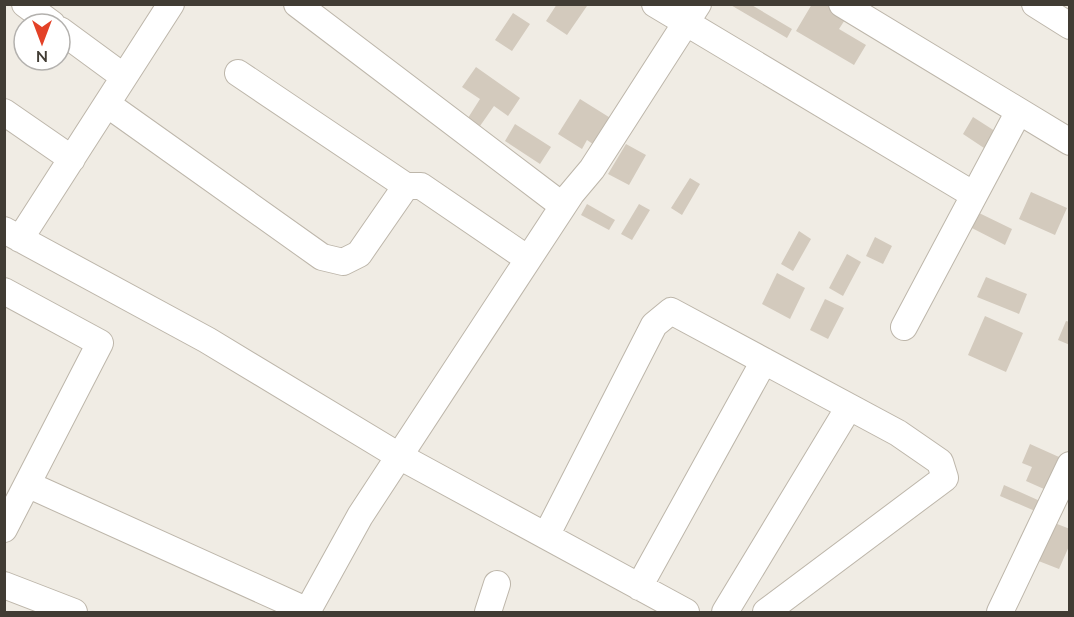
<svg xmlns="http://www.w3.org/2000/svg" width="1074" height="617" font-family="Mulish,sans-serif">
<style>
.building{fill:#d3cabd}
.lines{fill:none;stroke-linecap:round;stroke-linejoin:round}
.minor-casing{stroke:#bdb6aa;stroke-width:28}
.minor{stroke:#fff;stroke-width:26}
</style>
<rect width="100%" height="100%" fill="#f0ece4"/>
<path class="building" d="M 557,4 L 587,6 L 567,35 L 546,21 Z
M 729,4 L 750,4 L 792,29 L 787,38 Z
M 812,4 L 837,4 L 850,12 L 839,29 L 866,45 L 854,65 L 796,31 Z
M 513,13 L 530,24 L 512,51 L 495,40 Z
M 476,67 L 520,98 L 508,116 L 494,106 L 480,126 L 468,118 L 480,99 L 462,87 Z
M 580,99 L 620,124 L 603,151 L 587,140 L 582,149 L 558,134 Z
M 973,117 L 998,133 L 990,152 L 963,134 Z
M 515,124 L 551,147 L 540,164 L 505,141 Z
M 626,144 L 646,155 L 629,185 L 608,174 Z
M 690,178 L 700,184 L 682,215 L 671,208 Z
M 1031,192 L 1067,208 L 1055,235 L 1019,219 Z
M 587,204 L 615,220 L 609,230 L 581,215 Z
M 639,204 L 650,210 L 632,240 L 621,234 Z
M 975,211 L 1012,229 L 1005,245 L 968,226 Z
M 799,231 L 811,239 L 793,271 L 781,264 Z
M 875,237 L 892,246 L 883,264 L 866,256 Z
M 847,254 L 861,262 L 843,296 L 829,288 Z
M 777,273 L 805,288 L 790,319 L 762,304 Z
M 986,277 L 1027,294 L 1019,314 L 977,297 Z
M 825,299 L 844,308 L 828,339 L 810,330 Z
M 985,316 L 1023,333 L 1006,372 L 968,355 Z
M 1066,321 L 1070,322 L 1070,345 L 1058,340 Z
M 1030,444 L 1059,457 L 1044,489 L 1026,481 L 1032,467 L 1022,463 Z
M 1004,485 L 1040,501 L 1035,511 L 1000,496 Z
M 1052,522 L 1070,529 L 1070,544 L 1059,569 L 1036,560 Z"/>
<g class="lines">
<g class="minor-casing">
<path id="minor" d="M 25,4 L 52,24
M 297,4 L 563,206
M 655,4 L 974,195
M 842,4 L 1070,142
M 1035,4 L 1070,26
M 60,30 L 124,77
M 238,73 L 406,186
M 107,104 L 322,257 L 343,262 L 359,254 L 406,186 L 421,186 L 528,259
M 4,112 L 72,159
M 4,230 L 207,340 L 399,456 L 686,612
M 20,239 L 171,4
M 4,291 L 100,343 L 4,529
M 904,327 L 1019,111
M 29,485 L 308,611
M 546,536 L 654,325 L 671,311 L 898,433 L 940,462 L 945,478 L 766,612
M 4,585 L 74,612
M 639,587 L 764,361
M 307,612 L 360,516 L 571,194 L 592,169 L 698,4
M 488,612 L 497,584
M 725,612 L 849,407
M 1000,612 L 1070,465"/>
</g>
<use href="#minor" class="minor"/>
</g>
<rect width="1074" height="617" fill="none" stroke="#413c34" stroke-width="12"/>
<g transform="translate(42 42) rotate(180)"><circle r="28" fill="#ffffff" stroke="#b3b1ae" stroke-width="1.5"/>
<path d="M0-4.5L10 22L0 15L-10 22Z" fill="#e34127"/>
<text y="-9" font-size="16" font-weight="bold" text-anchor="middle" fill="#413c34">N</text>
</g>
</svg>
